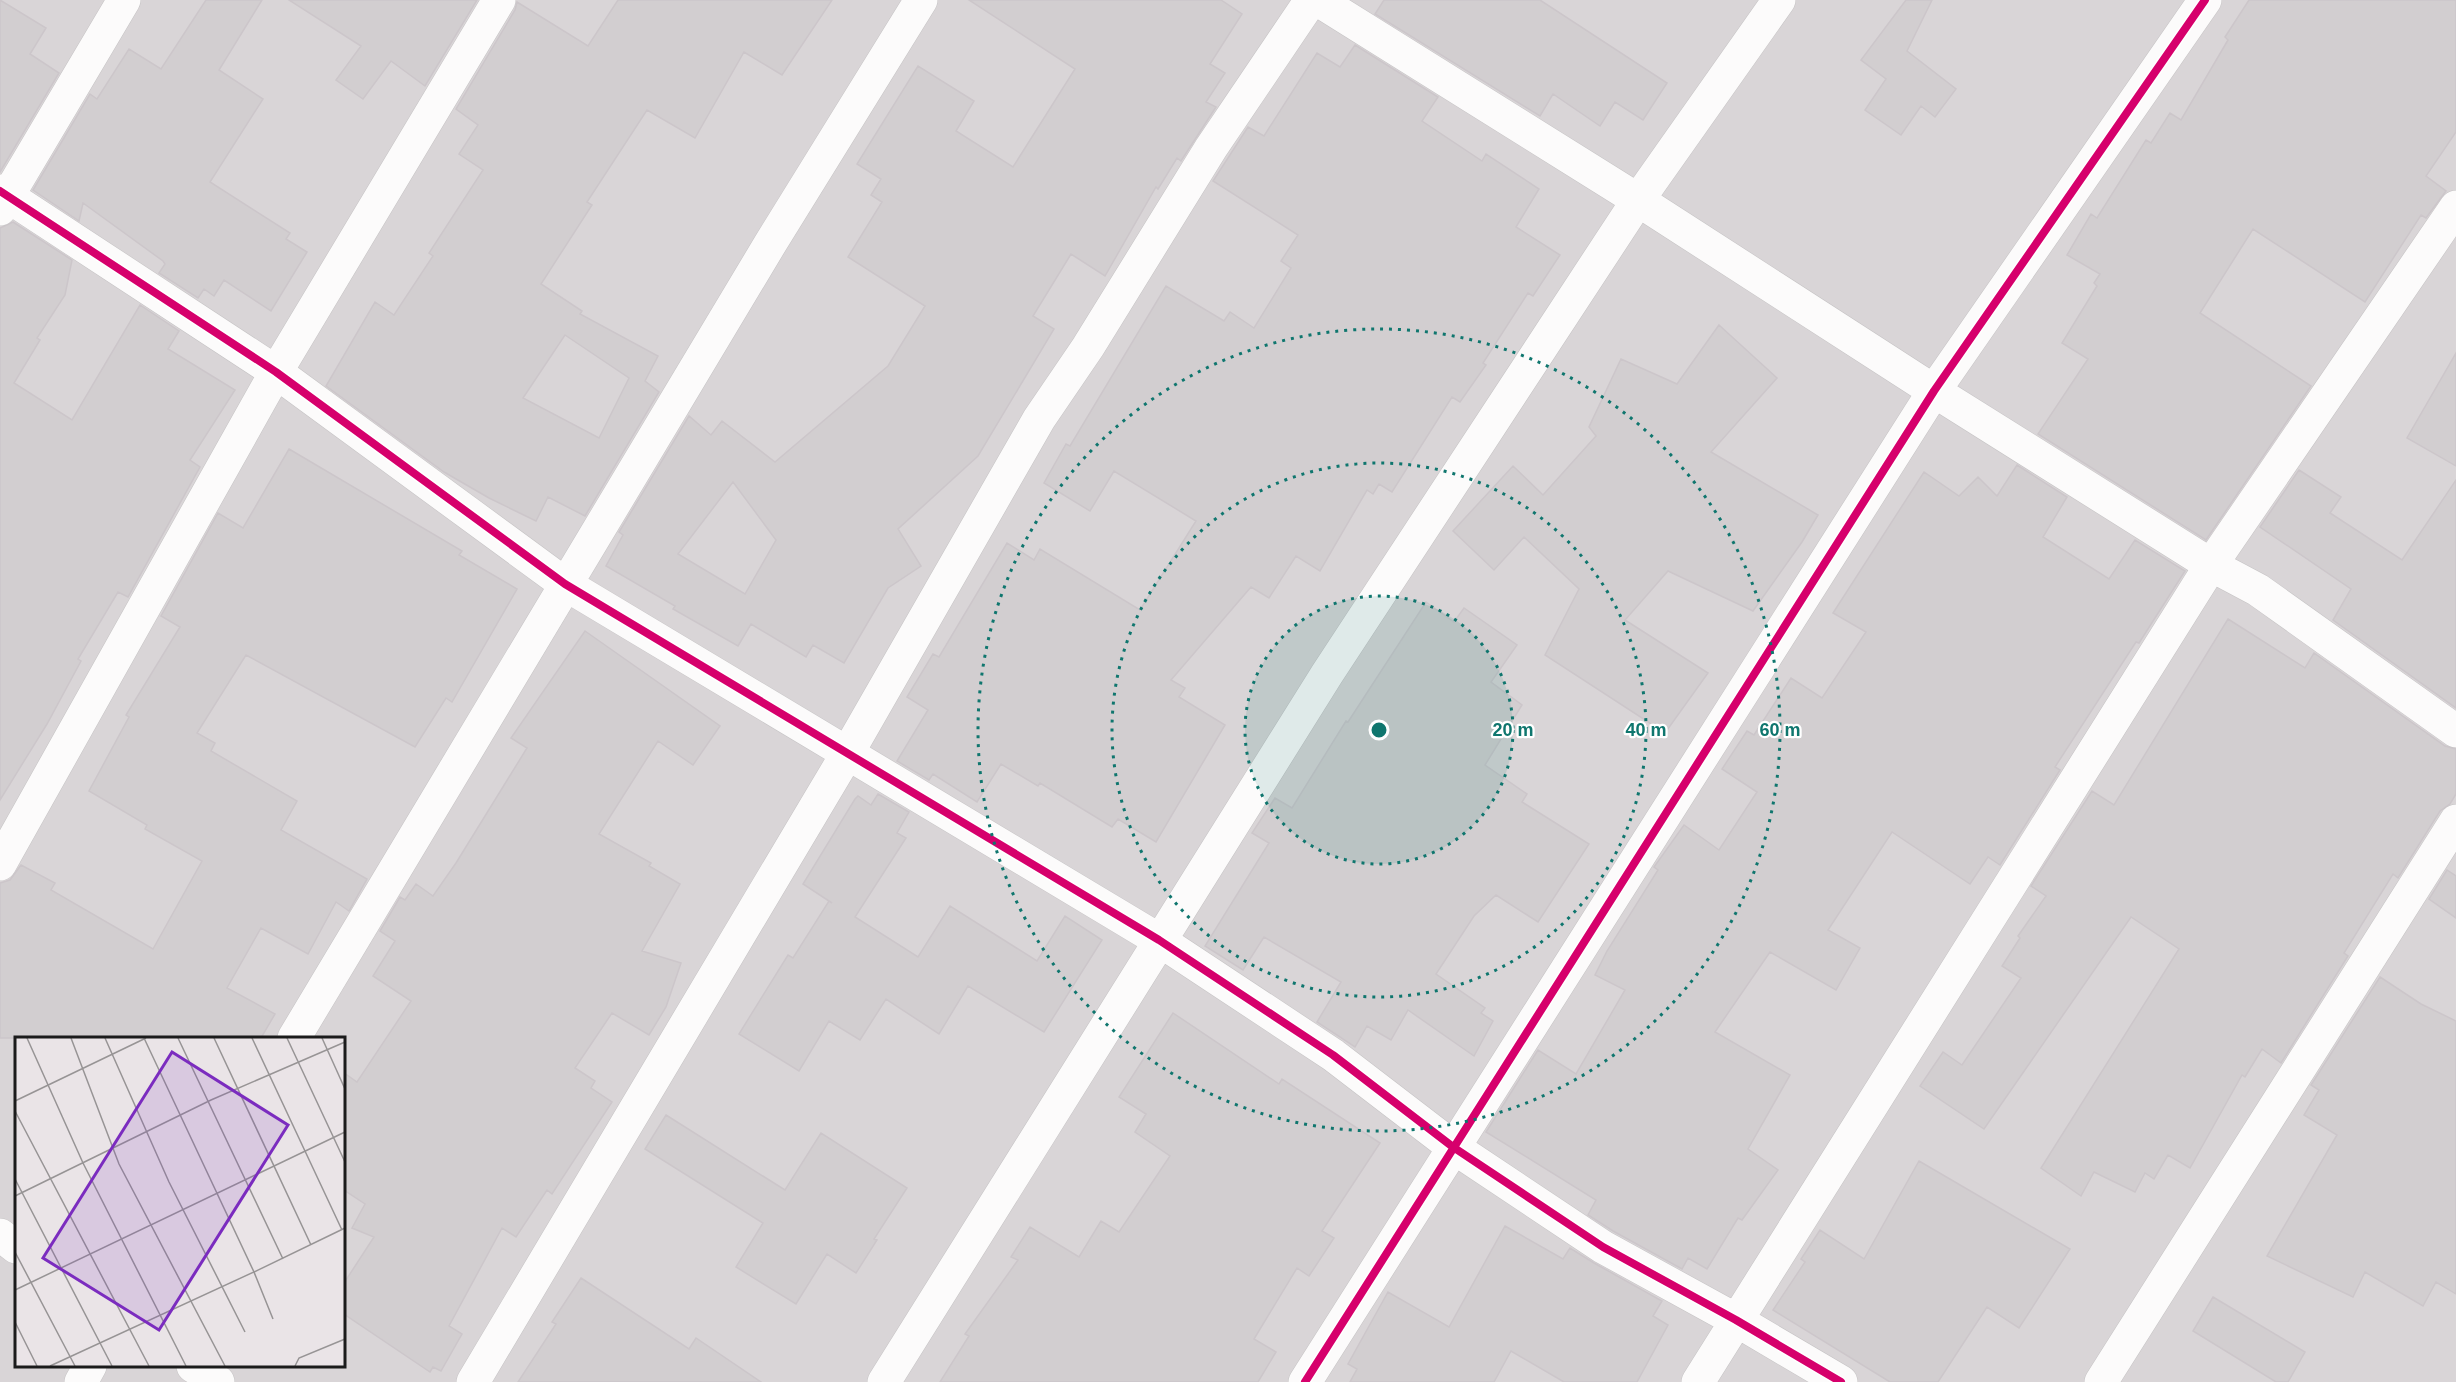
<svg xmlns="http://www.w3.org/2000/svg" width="2456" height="1382" font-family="Arial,sans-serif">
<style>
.residential{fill:#d9d5d7;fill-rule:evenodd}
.building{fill:#d2ced0;stroke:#ccc6ca;stroke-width:1.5;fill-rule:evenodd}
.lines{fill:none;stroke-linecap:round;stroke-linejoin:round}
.minor-casing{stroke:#c5c3c4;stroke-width:34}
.minor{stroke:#fcfbfb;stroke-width:33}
.cycleway-casing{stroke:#fff;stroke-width:11}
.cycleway{stroke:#d6006c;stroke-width:8}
.ring{fill:none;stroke:#0f766e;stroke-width:3;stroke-dasharray:3 6}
.inset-road{fill:none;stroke:#979495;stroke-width:1.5}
.view{fill:#7b2cbf;fill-opacity:0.15;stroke:#7b2cbf;stroke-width:3}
.inset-edge{fill:none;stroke:#1b1b1b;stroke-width:3}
.centre{fill:#0f766e;stroke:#fff;stroke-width:3}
.ring-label{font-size:18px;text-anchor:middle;font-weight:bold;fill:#0f766e;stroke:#fff;stroke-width:4.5;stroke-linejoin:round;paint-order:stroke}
</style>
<rect width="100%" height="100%" fill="#eae4e7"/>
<path class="residential" d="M 0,0 L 2456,0 L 2456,1382 L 0,1382 ZM 16,1038 L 344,1038 L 344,1366 L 16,1366 Z"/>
<path class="building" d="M 0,0 L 46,28 L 30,54 L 59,73 L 0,172 Z
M 206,0 L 262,0 L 219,70 L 263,99 L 210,182 L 290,233 L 286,239 L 307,252 L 271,311 L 224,280 L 214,296 L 204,289 L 198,298 L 159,273 L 165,264 L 163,261 L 83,203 L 79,221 L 33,190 L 90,94 L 97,99 L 129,49 L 161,69 Z
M 289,0 L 477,0 L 425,86 L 391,61 L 363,99 L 336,80 L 361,46 Z
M 618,0 L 832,0 L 782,75 L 744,52 L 695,138 L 647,110 L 587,202 L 592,205 L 541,284 L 582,311 L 580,314 L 658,356 L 645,381 L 659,392 L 585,516 L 548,497 L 536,521 L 489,498 L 444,472 L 326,386 L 375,302 L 394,315 L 433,256 L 429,253 L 483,170 L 459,154 L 478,125 L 456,109 L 515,10 L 517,2 L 588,46 ZM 565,335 L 629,378 L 599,438 L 523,398 Z
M 969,0 L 1221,0 L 1242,14 L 1210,64 L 1225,73 L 1206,102 L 1216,107 L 1181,161 L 1177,158 L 1158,189 L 1156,187 L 1105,276 L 1071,254 L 1033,316 L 1054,329 L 978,456 L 898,529 L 921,566 L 888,588 L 844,663 L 813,645 L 806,657 L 751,624 L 738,646 L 673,609 L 675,606 L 606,566 L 623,535 L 619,532 L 689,416 L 711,435 L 722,421 L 775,462 L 888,366 L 925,306 L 848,257 L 882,202 L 871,195 L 881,179 L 857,164 L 918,66 L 974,101 L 956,131 L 1013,167 L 1075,69 ZM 733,482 L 776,540 L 745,594 L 678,554 Z
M 1384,0 L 1540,0 L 1667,83 L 1643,120 L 1615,102 L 1600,126 L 1553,94 L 1540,116 L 1375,14 Z
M 1906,0 L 1932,0 L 1907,51 L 1956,89 L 1935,117 L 1921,106 L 1901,135 L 1865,110 L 1886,79 L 1861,60 Z
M 2249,0 L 2456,0 L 2456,132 L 2426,176 L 2446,191 L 2426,218 L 2421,215 L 2365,302 L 2253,229 L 2200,313 L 2311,386 L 2206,540 L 2038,434 L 2088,359 L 2062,343 L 2097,286 L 2094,283 L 2100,274 L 2067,255 L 2091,214 L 2097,218 L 2146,140 L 2151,143 L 2170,113 L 2181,120 L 2228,40 L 2225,37 Z
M 1355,45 L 1438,97 L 1422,121 L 1482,161 L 1486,154 L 1539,189 L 1516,227 L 1560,255 L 1533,296 L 1528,293 L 1483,363 L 1486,365 L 1460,402 L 1452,397 L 1392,492 L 1379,484 L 1373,494 L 1367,490 L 1320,571 L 1296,556 L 1269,598 L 1251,587 L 1171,680 L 1185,688 L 1179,697 L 1225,725 L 1156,842 L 1118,819 L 1112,827 L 1040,783 L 1038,786 L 1001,764 L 977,802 L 933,774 L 929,780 L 897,761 L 928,710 L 907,697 L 933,654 L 939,657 L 1007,543 L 1034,560 L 1040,549 L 1140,610 L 1196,521 L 1114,471 L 1090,511 L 1044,483 L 1066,444 L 1070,446 L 1166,286 L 1224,321 L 1230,312 L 1254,328 L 1291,268 L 1281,261 L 1298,235 L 1213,181 L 1248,127 L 1264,136 L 1317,53 L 1340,67 Z
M 13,222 L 72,260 L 65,295 L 37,338 L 40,340 L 14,383 L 72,420 L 140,305 L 179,331 L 168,349 L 235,390 L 190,460 L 200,467 L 128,597 L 118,592 L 78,659 L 81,661 L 47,724 L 0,800 L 0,228 Z
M 1719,325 L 1777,378 L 1711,452 L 1818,515 L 1802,542 L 1753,611 L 1668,571 L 1625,620 L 1708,673 L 1665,733 L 1545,655 L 1579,589 L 1524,537 L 1494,570 L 1453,531 L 1513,466 L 1543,495 L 1596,436 L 1589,427 L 1621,359 L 1677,384 Z
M 2456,353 L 2456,466 L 2407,438 Z
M 289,449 L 462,551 L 459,555 L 517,589 L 452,702 L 446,698 L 415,747 L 246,655 L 197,733 L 215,743 L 211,751 L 297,801 L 281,830 L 367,879 L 349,911 L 336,902 L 308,954 L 261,928 L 227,988 L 275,1014 L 261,1038 L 0,1038 L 0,883 L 10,880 L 21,865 L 55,883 L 51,890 L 153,949 L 202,861 L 145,829 L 147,825 L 89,791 L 129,717 L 126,715 L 180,627 L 161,616 L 218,513 L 243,528 Z
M 2017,465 L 2067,497 L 2043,537 L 2109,579 L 2135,540 L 2185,571 L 2139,643 L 2136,642 L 2055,767 L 2060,770 L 2000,865 L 1988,857 L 1970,884 L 1892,832 L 1828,930 L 1860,948 L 1836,990 L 1770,952 L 1715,1032 L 1790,1075 L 1748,1149 L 1778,1170 L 1742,1220 L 1738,1218 L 1707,1269 L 1688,1258 L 1682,1269 L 1613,1231 L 1588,1215 L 1596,1200 L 1486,1132 L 1538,1050 L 1576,1074 L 1625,990 L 1595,975 L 1607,951 L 1658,870 L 1654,867 L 1684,825 L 1719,850 L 1757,792 L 1722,769 L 1747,731 L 1754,735 L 1791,678 L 1822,698 L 1866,632 L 1833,613 L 1924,472 L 1959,496 L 1978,477 L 1997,496 Z
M 2299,470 L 2341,497 L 2330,513 L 2402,560 L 2456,480 L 2456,708 L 2333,620 L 2351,589 L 2260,527 Z
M 1426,602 L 1454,622 L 1464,608 L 1517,645 L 1491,682 L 1522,705 L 1485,765 L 1527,794 L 1522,802 L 1589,844 L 1538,922 L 1496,895 L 1474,916 L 1436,974 L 1485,1008 L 1481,1013 L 1493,1021 L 1474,1056 L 1408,1010 L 1391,1040 L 1367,1026 L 1355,1047 L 1317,1022 L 1341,982 L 1264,937 L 1243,970 L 1205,946 L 1269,843 L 1252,833 L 1275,798 L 1292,808 L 1346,721 L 1348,722 Z
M 2228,619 L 2305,668 L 2314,653 L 2445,746 L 2456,749 L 2456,794 L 2450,804 L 2440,811 L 2398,878 L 2393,874 L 2344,953 L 2348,956 L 2281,1063 L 2262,1049 L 2245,1077 L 2242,1075 L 2190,1168 L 2168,1155 L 2154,1179 L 2145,1173 L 2135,1192 L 2094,1172 L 2081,1196 L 2041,1168 L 2179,949 L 2131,917 L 1984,1129 L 1920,1086 L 1943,1052 L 1962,1065 L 2021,978 L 2002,966 L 2020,938 L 2018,936 L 2046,896 L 2031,886 L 2092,791 L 2114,805 Z
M 585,631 L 720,726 L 693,765 L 658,741 L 599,834 L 651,863 L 649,866 L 680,884 L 642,951 L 681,963 L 666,1007 L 649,1035 L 612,1013 L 575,1068 L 595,1081 L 591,1088 L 612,1102 L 552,1194 L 547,1190 L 516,1237 L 502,1228 L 449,1326 L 462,1334 L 441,1371 L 433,1367 L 430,1372 L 344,1314 L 344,1283 L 374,1237 L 352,1228 L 365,1204 L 344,1190 L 344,1073 L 357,1082 L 411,1001 L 373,976 L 395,941 L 380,931 L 400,897 L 405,900 L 416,884 L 433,896 L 456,863 L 527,748 L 511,738 Z
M 878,794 L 909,812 L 897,833 L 906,838 L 855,917 L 918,957 L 950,906 L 1037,961 L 1065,916 L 1102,940 L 1044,1032 L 968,986 L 939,1034 L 886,999 L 860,1040 L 829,1021 L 799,1071 L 739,1034 L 788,955 L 793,958 L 829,901 L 832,903 L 803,884 L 855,799 L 858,796 L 871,805 Z
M 2447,870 L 2456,876 L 2456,918 L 2429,899 Z
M 2380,977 L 2421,1004 L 2456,1021 L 2456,1294 L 2436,1282 L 2423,1306 L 2365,1272 L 2353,1297 L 2267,1256 L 2337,1135 L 2304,1115 L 2319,1090 L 2311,1085 Z
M 1173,1013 L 1279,1084 L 1282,1079 L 1380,1143 L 1322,1231 L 1334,1238 L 1309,1276 L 1297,1268 L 1254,1339 L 1276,1352 L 1258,1382 L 940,1382 L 969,1336 L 965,1334 L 1018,1260 L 1011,1257 L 1030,1227 L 1079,1257 L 1101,1221 L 1119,1232 L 1170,1156 L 1135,1132 L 1146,1114 L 1119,1097 Z
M 666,1115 L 785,1190 L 821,1133 L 907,1188 L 874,1239 L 877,1240 L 856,1273 L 827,1254 L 796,1304 L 736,1267 L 763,1223 L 645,1149 Z
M 1919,1161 L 2070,1249 L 2019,1328 L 1987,1307 L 1938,1382 L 1890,1382 L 1773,1310 L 1805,1262 L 1801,1259 L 1820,1230 L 1864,1259 Z
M 1505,1226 L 1563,1259 L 1570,1248 L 1594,1263 L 1662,1301 L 1653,1316 L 1668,1325 L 1637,1382 L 1564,1382 L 1511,1351 L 1494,1382 L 1350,1382 L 1357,1369 L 1348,1364 L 1388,1292 L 1449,1327 Z
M 581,1278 L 689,1349 L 696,1338 L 761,1382 L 518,1382 L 556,1324 L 552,1322 Z
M 2213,1297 L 2305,1352 L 2288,1382 L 2276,1382 L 2193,1331 Z"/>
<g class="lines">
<g class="minor-casing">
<path id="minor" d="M 1318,0 L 1638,200 L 1934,391 L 2211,565 L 2258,590 L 2456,731
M 0,191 L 276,372 L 565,584 L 1159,940 L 1333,1055 L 1453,1147 L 1603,1247 L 1736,1320 L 1841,1382
M 0,209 L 124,0
M 0,864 L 276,372 L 499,0
M 294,1038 L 770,244 L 921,0
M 0,1235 L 16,1247
M 193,1366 L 218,1382
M 81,1382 L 90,1366
M 473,1382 L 847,754 L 1039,419 L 1088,347 L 1211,148 L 1311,0
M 884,1382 L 1327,674 L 1638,200 L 1779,0
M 1305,1382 L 1934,391 L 2205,0
M 1698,1382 L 2211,565 L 2456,207
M 2101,1382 L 2456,821"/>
</g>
<use href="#minor" class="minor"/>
<g class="cycleway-casing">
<path id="cycleway" d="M 0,191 L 276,372 L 565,584 L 1159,940 L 1333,1055 L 1453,1147 L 1603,1247 L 1736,1320 L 1841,1382
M 1305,1382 L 1934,391 L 2205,0"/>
</g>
<use href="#cycleway" class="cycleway"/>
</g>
<circle cx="1379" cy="730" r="134" fill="#0f766e" fill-opacity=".12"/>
<g class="ring">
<circle cx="1379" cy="730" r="134"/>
<circle cx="1379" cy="730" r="267"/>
<circle cx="1379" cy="730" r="401"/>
</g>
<g transform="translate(15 1037)">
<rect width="330" height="330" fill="#eae4e7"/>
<path class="inset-road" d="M 12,1 L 68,126 L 171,329M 56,1 L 104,127 L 210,329M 90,1 L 154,145 L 230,295M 163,1 L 268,222M 199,1 L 296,208M 237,1 L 327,193M 272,1 L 330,125M 307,1 L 330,52M 0,64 L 131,1M 0,74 L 134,329M 0,142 L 97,329M 0,159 L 196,63 L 330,5M 0,215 L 60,329M 0,253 L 330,95M 258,282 L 239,235 L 330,191M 0,285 L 22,329M 35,329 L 239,235 L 129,1M 280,329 L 284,321 L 330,302"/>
<path class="view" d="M 157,15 L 273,88 L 144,293 L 28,221 Z"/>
<rect width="330" height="330" class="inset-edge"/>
</g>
<circle cx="1379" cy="730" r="9" class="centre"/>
<g class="ring-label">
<text x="1513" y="736">20 m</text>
<text x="1646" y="736">40 m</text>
<text x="1780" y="736">60 m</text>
</g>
</svg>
